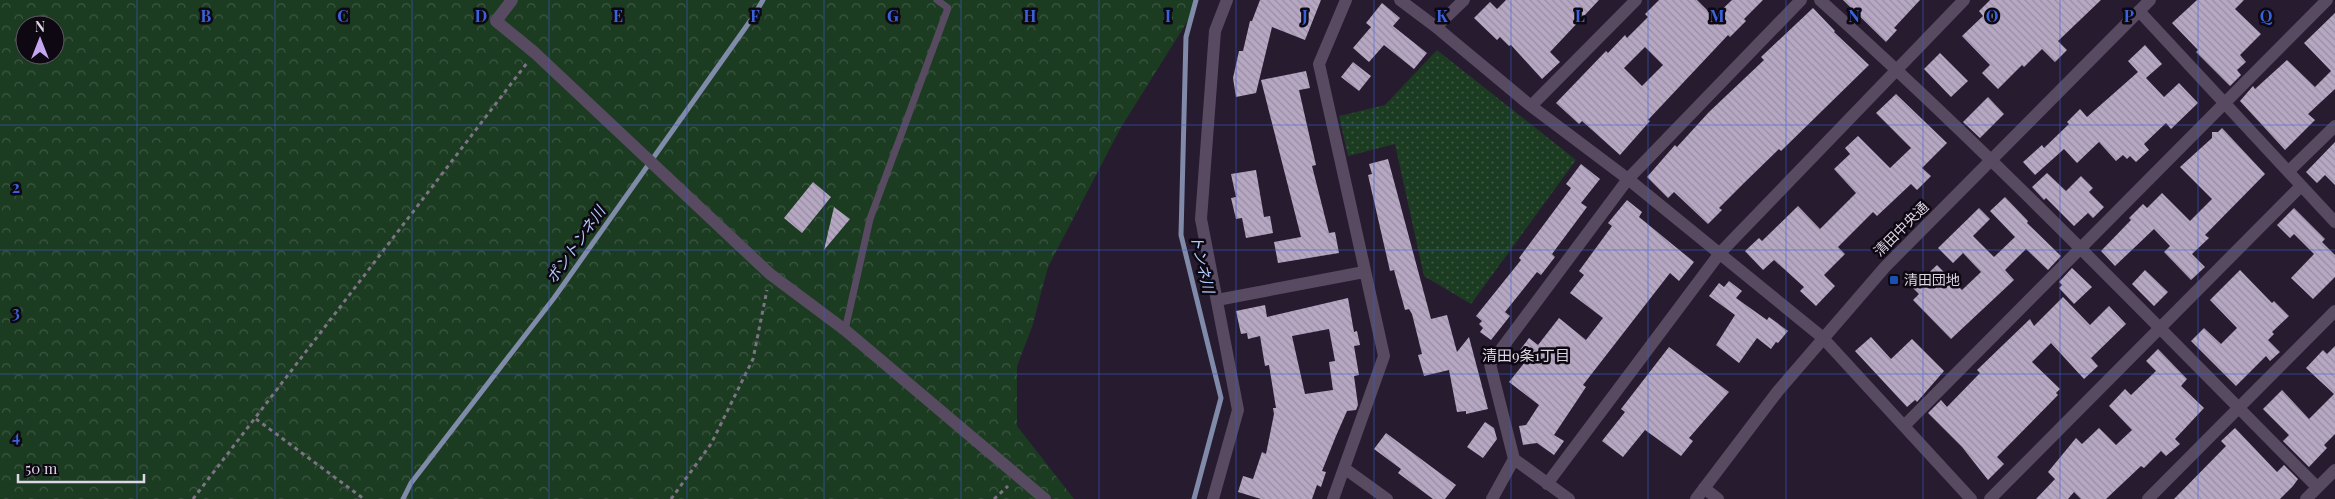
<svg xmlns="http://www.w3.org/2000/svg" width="2335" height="499" font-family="'Playfair Display','Noto Sans JP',serif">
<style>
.green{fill:url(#green-dots)}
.forest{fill:url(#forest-crowns);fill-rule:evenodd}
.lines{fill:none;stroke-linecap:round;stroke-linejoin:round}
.stream{stroke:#808aa9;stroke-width:5}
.building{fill:url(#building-back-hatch);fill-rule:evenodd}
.path{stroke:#7d7385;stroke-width:3;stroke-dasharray:4 4;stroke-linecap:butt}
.lane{stroke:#584a61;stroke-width:7}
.street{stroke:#584a61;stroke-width:12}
.secondary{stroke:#584a61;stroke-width:12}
.grid{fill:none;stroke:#3a62da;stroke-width:1;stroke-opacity:0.55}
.transit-dot{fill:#1a4fb4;stroke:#0d0811;stroke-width:2}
.labels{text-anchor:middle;stroke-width:5;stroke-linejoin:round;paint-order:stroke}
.street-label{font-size:14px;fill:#ded6e5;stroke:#0d0811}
.poi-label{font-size:14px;fill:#ded6e5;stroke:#0d0811;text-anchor:start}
.water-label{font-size:15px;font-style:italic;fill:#afcafa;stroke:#0d0811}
.neighbourhood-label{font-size:15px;fill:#ded6e5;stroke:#0d0811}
.grid-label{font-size:16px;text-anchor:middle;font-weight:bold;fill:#3a62da;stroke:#0d0811;stroke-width:5;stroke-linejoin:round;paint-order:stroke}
</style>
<defs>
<pattern id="green-dots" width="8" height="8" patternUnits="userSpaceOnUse" patternTransform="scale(1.25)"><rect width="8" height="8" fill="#1c3c22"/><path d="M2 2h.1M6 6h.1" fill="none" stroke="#3d5742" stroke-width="1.8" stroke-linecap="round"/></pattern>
<pattern id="forest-crowns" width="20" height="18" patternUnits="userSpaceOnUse" patternTransform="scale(1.25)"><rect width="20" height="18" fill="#1c3c22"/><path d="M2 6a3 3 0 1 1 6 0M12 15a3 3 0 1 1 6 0" fill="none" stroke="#3d5742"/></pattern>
<pattern id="building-back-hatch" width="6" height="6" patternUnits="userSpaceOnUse" patternTransform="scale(1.25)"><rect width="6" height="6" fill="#b6a7c2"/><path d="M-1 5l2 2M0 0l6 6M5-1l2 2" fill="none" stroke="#998da3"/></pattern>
</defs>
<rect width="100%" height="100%" fill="#271b30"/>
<path class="green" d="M 1437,50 L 1576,160 L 1471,304 L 1424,276 L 1395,144 L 1348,156 L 1339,116 L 1385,105 Z"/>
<path class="forest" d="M 0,0 L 1198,0 L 1192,14 L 1120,129 L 1048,267 L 1032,327 L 1017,366 L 1017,426 L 1074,499 L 0,499 ZM 25,25 L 55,25 L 55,55 L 25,55 Z"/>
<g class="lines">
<path class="stream" d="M 403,499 L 411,483 L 554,298 L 753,17 L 763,0
M 1194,499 L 1221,398 L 1181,235 L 1186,37 L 1196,0"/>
</g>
<path class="building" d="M 1260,0 L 1321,0 L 1305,40 L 1272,27 L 1256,93 L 1236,97 L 1233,78 L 1239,51 L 1243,51 L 1250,21 L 1252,21 Z
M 1506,0 L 1599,0 L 1550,52 L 1560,62 L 1542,79 L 1511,45 L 1509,46 L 1500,37 L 1497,40 L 1474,18 L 1490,2 L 1497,9 Z
M 1659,0 L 1697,0 L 1714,17 L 1732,0 L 1763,0 L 1744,19 L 1746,21 L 1730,37 L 1728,35 L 1648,120 L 1650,121 L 1620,155 L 1582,121 L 1579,124 L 1556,103 L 1606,51 L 1608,53 L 1625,35 L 1627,38 L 1648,17 L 1645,14 ZM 1645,47 L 1663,65 L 1642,86 L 1624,68 Z
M 1843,0 L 1920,0 L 1894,28 L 1897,30 L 1886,42 Z
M 1990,0 L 2101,0 L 2058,41 L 2067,50 L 2055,62 L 2042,49 L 2024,67 L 2022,65 L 1998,89 L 1982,73 L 1990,65 L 1962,36 L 1983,16 L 1979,11 Z
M 2197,0 L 2244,0 L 2235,9 L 2261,34 L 2240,55 L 2246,62 L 2237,70 L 2241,75 L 2230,86 L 2196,52 L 2198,50 L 2172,23 Z
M 1382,3 L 1400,18 L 1393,26 L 1427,53 L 1414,69 L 1384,45 L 1369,62 L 1353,48 L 1371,27 L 1366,23 Z
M 1813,8 L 1835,31 L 1834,32 L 1869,65 L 1781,151 L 1779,149 L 1744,183 L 1719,208 L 1722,210 L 1708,224 L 1674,192 L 1668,198 L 1647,177 L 1675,145 L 1677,147 L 1709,112 L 1764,60 L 1761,57 Z
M 2335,13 L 2335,89 L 2308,114 L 2315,120 L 2285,150 L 2240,101 L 2253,86 L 2255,89 L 2287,60 L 2315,87 L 2331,71 L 2304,43 Z
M 2145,45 L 2162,64 L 2146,78 L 2164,97 L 2179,83 L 2198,103 L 2171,129 L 2166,123 L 2144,144 L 2149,150 L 2136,162 L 2130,156 L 2127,159 L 2123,155 L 2116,161 L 2099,142 L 2077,163 L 2064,149 L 2035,175 L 2023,162 L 2042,145 L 2044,148 L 2069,124 L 2067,122 L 2080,109 L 2087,117 L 2138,72 L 2128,61 Z
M 1940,53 L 1968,81 L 1951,97 L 1924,69 Z
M 1353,62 L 1371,76 L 1359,91 L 1341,77 Z
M 1306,71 L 1310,88 L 1299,90 L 1316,165 L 1312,166 L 1329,233 L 1335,232 L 1339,253 L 1278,263 L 1274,242 L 1301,237 L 1261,80 Z
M 1896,94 L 1947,143 L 1922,168 L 1931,176 L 1917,190 L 1911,184 L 1877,216 L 1873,212 L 1838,247 L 1845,254 L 1824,275 L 1835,286 L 1816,306 L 1800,291 L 1804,287 L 1774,260 L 1763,270 L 1745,251 L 1759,238 L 1762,241 L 1798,206 L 1820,229 L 1856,193 L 1834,169 L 1850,154 L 1845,148 L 1858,136 L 1890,168 L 1911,148 L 1876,113 Z
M 1988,97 L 2004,114 L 1980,138 L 1963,122 Z
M 2222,128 L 2265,174 L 2205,235 L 2209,238 L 2192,254 L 2205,267 L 2191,280 L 2164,252 L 2170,246 L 2154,229 L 2115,266 L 2101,251 L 2131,220 L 2129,218 L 2143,204 L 2147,208 L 2162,193 L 2190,221 L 2212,199 L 2180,167 L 2212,138 L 2212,132 L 2218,132 Z
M 2335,142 L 2335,185 L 2325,175 L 2317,183 L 2306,172 Z
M 1388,159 L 1431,319 L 1447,315 L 1457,352 L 1469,337 L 1488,409 L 1466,414 L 1466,411 L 1457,412 L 1449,370 L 1424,376 L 1418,355 L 1422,354 L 1412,314 L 1409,309 L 1405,310 L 1394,270 L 1390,271 L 1368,175 L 1372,174 L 1369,164 Z
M 1581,164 L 1600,179 L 1581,203 L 1587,207 L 1552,254 L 1555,257 L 1541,275 L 1537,272 L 1505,312 L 1510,316 L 1491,340 L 1480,332 L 1483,328 L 1479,324 L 1482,321 L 1476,316 L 1521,260 L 1519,258 L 1571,188 L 1566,184 Z
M 1256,170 L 1264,217 L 1270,216 L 1273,233 L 1246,238 L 1242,218 L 1236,219 L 1231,198 L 1236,197 L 1231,174 Z
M 2047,173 L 2066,191 L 2081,176 L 2093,188 L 2089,192 L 2104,207 L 2093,218 L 2088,213 L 2074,226 L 2046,198 L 2044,200 L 2032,187 Z
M 813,182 L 831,197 L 802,233 L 784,218 Z
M 2005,197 L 2028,221 L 2027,223 L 2061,256 L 2048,270 L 2026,249 L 2005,270 L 2014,280 L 1951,339 L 1913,300 L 1919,294 L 1913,288 L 1937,265 L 1962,290 L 1981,272 L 1963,253 L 1953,263 L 1938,248 L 1979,208 L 1990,219 L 1973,236 L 1994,257 L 2015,237 L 1990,211 Z
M 1627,200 L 1642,212 L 1639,217 L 1694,262 L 1679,281 L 1670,273 L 1583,385 L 1586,387 L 1554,435 L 1564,441 L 1554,455 L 1537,443 L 1523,445 L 1519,426 L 1526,425 L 1539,405 L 1509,382 L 1529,357 L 1520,350 L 1529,338 L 1538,345 L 1559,318 L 1586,340 L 1603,318 L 1570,293 L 1584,275 L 1579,271 L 1612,226 L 1608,223 Z
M 834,207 L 850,219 L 824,250 Z
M 2294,208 L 2325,239 L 2322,242 L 2335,255 L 2335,277 L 2313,299 L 2291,278 L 2314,254 L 2294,234 L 2290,238 L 2277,225 Z
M 2072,268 L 2092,287 L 2074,304 L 2059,288 L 2062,285 L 2059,282 Z
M 2145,270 L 2168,292 L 2154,306 L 2132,284 Z
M 2240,270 L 2272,303 L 2274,301 L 2289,316 L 2272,332 L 2274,334 L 2268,340 L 2280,352 L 2270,361 L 2266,356 L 2236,386 L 2191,341 L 2204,328 L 2221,344 L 2237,328 L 2210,300 Z
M 1729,281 L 1742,291 L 1736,298 L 1767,320 L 1769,317 L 1788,331 L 1778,343 L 1776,342 L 1771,349 L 1757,338 L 1739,363 L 1716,345 L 1735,315 L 1709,296 L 1719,283 L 1724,287 Z
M 2063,297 L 2090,325 L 2109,306 L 2126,324 L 2091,358 L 2098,366 L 2084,379 L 2051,343 L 2032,362 L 2060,389 L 2056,393 L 2058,395 L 1997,457 L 2004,464 L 1988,480 L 1962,447 L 1928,413 L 1941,400 L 1947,407 L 1980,373 L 1977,370 L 2030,319 L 2034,326 Z
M 1348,298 L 1354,332 L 1357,331 L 1360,345 L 1354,346 L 1359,375 L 1354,376 L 1358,405 L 1356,410 L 1347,411 L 1336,436 L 1322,471 L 1326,472 L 1321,487 L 1317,485 L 1312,499 L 1261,499 L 1238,492 L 1243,476 L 1253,479 L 1262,452 L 1266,454 L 1274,414 L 1273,408 L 1276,408 L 1269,365 L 1265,366 L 1260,336 L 1248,339 L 1247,333 L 1241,334 L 1236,311 L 1265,305 L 1267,317 ZM 1329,329 L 1335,361 L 1329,362 L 1333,390 L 1305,394 L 1292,336 Z
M 1871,337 L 1891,359 L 1912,339 L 1944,371 L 1917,402 L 1915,400 L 1907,407 L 1855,351 Z
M 2335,346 L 2335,434 L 2324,445 L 2327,448 L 2309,467 L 2283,441 L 2289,435 L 2263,409 L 2282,390 L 2309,419 L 2334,394 L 2306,368 L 2323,350 L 2327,354 Z
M 1669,347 L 1729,392 L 1689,438 L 1693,441 L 1681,456 L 1645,430 L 1623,457 L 1602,441 L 1625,412 L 1621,409 Z
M 2158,349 L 2187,379 L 2181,386 L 2204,408 L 2175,439 L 2180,444 L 2166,456 L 2161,451 L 2144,468 L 2141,466 L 2106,499 L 2081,499 L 2074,492 L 2068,499 L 2036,499 L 2055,479 L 2048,472 L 2076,438 L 2082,444 L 2099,428 L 2116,445 L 2132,430 L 2109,406 L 2125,389 L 2131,395 L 2156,371 L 2146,361 Z
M 1485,422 L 1494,428 L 1497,439 L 1483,458 L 1467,447 Z
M 2235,428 L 2277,472 L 2284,465 L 2298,479 L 2293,486 L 2280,499 L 2174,499 L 2226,446 L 2221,441 Z
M 1386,433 L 1456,485 L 1445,499 L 1433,499 L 1398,473 L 1401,469 L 1374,449 Z"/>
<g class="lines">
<path class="path" d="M 256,419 L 364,499
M 193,499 L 527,63
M 671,499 L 711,444 L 753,359 L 767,290
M 994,499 L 1008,486"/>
<path class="lane" d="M 845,330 L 870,219 L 948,8 L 937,0"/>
<path class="street" d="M 512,0 L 496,21 L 535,53 L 770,274 L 845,330 L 1045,499
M 1400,0 L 1436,27
M 1464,0 L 1436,27 L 1531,106 L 1628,179 L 1822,337 L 1971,499
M 1820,0 C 1993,155 2154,323 2317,487
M 2139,11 L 2335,222
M 1531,106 L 1636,0
M 2289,171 L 2335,126
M 1217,300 L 1364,272
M 1904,426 L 2327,0
M 1344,468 L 1387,499
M 1547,484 L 1720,253 L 1964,0
M 1704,488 L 1718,499
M 1213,499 L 1238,410 L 1201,219 L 1215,31 L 1227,0
M 1333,499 L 1384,356 L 1319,64 L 1346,0
M 1492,499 L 1514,459
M 1569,499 L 1514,459 L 1490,364 L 1628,179 L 1801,0
M 1990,499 L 2301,186
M 2148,499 L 2335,311
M 2306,499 L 2335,470"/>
<path class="secondary" d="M 1696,499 L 1778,391 L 1885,267 L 2150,0"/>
</g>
<path class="grid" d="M 137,0 L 137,499M 275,0 L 275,499M 412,0 L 412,499M 549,0 L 549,499M 687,0 L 687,499M 824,0 L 824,499M 961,0 L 961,499M 1099,0 L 1099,499M 1236,0 L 1236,499M 1374,0 L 1374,499M 1511,0 L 1511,499M 1648,0 L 1648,499M 1786,0 L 1786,499M 1923,0 L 1923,499M 2060,0 L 2060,499M 2198,0 L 2198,499M 0,125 L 2335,125M 0,250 L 2335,250M 0,374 L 2335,374"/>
<rect class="transit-dot" x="1889" y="275" width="10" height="10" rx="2.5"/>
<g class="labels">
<g class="street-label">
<text transform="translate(1901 229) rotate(-45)" y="5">清田中央通</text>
</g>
<g class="poi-label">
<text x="1904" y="285">清田団地</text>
</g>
<g class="water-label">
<text transform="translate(576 245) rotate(-55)" y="5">ポントンネ川</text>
<text transform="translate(1202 264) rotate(77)" y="5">トンネ川</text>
</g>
<g class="neighbourhood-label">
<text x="1526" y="361">清田9条1丁目</text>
</g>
</g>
<g class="grid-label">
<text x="206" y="22">B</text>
<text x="343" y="22">C</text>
<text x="481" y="22">D</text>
<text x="618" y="22">E</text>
<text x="755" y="22">F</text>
<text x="893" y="22">G</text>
<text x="1030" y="22">H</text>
<text x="1168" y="22">I</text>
<text x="1305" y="22">J</text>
<text x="1442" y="22">K</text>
<text x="1580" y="22">L</text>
<text x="1717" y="22">M</text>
<text x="1854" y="22">N</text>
<text x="1992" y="22">O</text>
<text x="2129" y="22">P</text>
<text x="2266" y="22">Q</text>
<text x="16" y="193">2</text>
<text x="16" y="318">3</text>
<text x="16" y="442">4</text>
</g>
<g transform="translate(40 40)"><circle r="24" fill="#0d0811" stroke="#615a66"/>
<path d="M0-4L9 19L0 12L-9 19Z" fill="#c5a6f0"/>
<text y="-8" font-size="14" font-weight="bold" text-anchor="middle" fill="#ded6e5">N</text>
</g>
<path d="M18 474v8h126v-8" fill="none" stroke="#ded6e5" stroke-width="2.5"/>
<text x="25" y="474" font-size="15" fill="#ded6e5" stroke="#0d0811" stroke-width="4" paint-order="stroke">50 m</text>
</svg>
